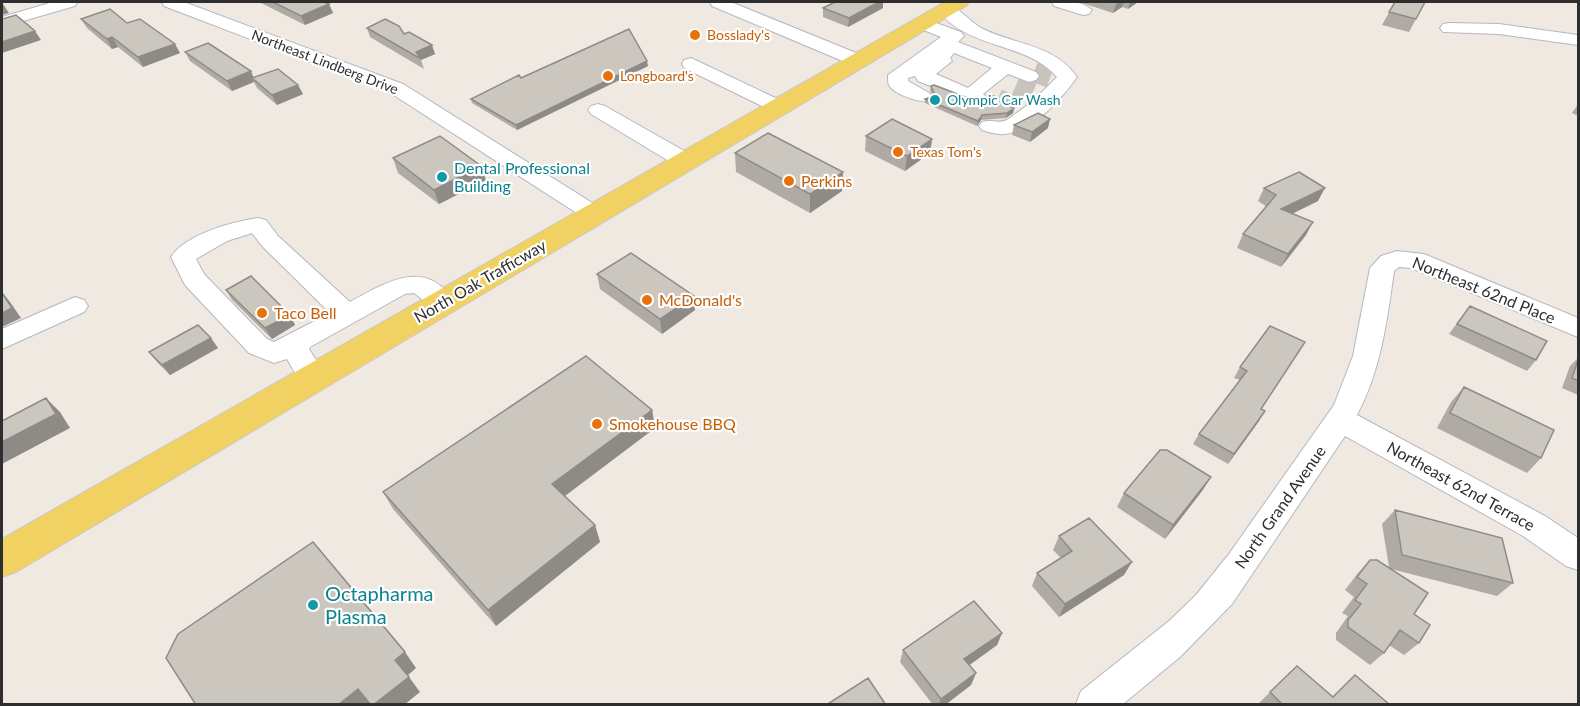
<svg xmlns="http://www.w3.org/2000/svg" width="1580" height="706" font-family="Lato,sans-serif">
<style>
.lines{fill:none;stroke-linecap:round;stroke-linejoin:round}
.minor-tunnel{stroke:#c8c4bd;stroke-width:20;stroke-dasharray:20 10;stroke-linecap:butt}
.minor-casing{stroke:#b4b7c1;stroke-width:2}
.major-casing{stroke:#c9c9c9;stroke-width:2}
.minor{fill:#fff;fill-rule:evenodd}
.major{fill:#f2d163;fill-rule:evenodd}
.wall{fill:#afaba4}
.shaded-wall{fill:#8e8b86}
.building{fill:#cbc7bf;stroke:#8e8b86;stroke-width:1.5}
.food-dot{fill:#e8710a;stroke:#fff;stroke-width:2}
.culture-dot{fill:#0f9aa8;stroke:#fff;stroke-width:2}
.labels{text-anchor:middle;stroke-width:4.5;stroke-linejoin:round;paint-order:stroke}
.far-food-label{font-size:14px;fill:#c56008;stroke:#fff;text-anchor:start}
.far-street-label{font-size:14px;fill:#2e2e2e;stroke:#fff}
.far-culture-label{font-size:14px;fill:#0d838f;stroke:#fff;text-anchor:start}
.culture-label{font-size:16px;fill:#0d838f;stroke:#fff;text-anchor:start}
.food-label{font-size:16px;fill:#c56008;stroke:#fff;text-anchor:start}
.street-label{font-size:16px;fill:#2e2e2e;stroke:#fff}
.near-culture-label{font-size:20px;fill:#0d838f;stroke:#fff;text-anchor:start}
</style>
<rect width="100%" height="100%" fill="#efe9e1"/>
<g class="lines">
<path class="minor-tunnel" d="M 1034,72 L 1050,78
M 1016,85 L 1033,92
M 998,99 L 1015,106"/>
<g class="minor-casing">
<path id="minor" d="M 53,2 L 77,2 L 75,6 L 2,27 L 2,17 Z
M 162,2 L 184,2 L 403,84 L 602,209 L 606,214 L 602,219 L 594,221 L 586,219 L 389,92 L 164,6 Z
M 710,2 L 731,2 L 866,57 L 868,61 L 866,65 L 852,65 L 712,6 Z
M 1052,2 C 1064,1 1082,0 1092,10 L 1089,14 L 1083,15 L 1054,6 Z
M 946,4 C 959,7 969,21 981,28 C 1014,45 1054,44 1077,77 C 1061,100 1033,130 1005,134 C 997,135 989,132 982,130 L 979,126 L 982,122 C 991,119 999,124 1007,120 L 1033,101 L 1057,77 C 1025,41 967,50 937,9 L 940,5 Z
M 922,18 L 961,32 L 964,36 L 958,42 L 1036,72 L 1039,76 L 1036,80 L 1029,82 L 1008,74 L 983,94 L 988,99 L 985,103 L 978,105 L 918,81 L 915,76 L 908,78 L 908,81 L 929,93 L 932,97 L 929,101 C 920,103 893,94 889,85 C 888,83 888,77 888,75 L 941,37 L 916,27 L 913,23 L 916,19 ZM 954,53 L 992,68 L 968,88 L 936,74 L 952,61 L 950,58 Z
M 1449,23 L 1499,24 L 1578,35 L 1578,45 L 1499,34 L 1443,32 L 1440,28 L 1443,24 Z
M 691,58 L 786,103 L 789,107 L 786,111 L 772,111 L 684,68 L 682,64 L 684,60 Z
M 598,104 L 605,106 L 693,156 L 696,161 L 693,166 L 685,167 L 677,166 L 591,114 L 588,110 L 591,106 Z
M 258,218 L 266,220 L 278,236 L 350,302 C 385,283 427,256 455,303 L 451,309 C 433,314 427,302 414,293 L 405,294 L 310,347 L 309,349 L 328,378 L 324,385 C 301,392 297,375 287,359 L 274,363 L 249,353 L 185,285 L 171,257 C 186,234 232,222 258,218 ZM 252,233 L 262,246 L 330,313 L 274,342 L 267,339 L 204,274 L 196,259 L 227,241 Z
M 1397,251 L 1424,254 L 1578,318 L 1578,337 L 1411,268 L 1399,267 L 1394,271 C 1387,321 1381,370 1357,415 L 1545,516 L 1578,538 L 1578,570 L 1566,566 L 1523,536 L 1345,436 L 1232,604 L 1180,657 L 1123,704 L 1076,704 L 1081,691 L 1169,621 L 1196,595 L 1229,554 L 1334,405 L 1353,356 L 1370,268 L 1381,256 Z
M 75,297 L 84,300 L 88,306 L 84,312 L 2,349 L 2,329 Z"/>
</g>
<g class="major-casing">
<path id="major" d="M 945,2 L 969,2 L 966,6 L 16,572 L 2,577 L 2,539 Z"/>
</g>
<use href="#minor" class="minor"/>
<use href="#major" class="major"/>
</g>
<path class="wall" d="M 259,2 L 324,2 L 329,4 L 333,13 L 305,25 Z
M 1079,2 L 1138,2 L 1128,9 L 1122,7 L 1113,13 Z
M 1395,2 L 1425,2 L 1409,32 L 1382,25 Z
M 823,8 L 883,8 L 848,27 L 823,17 Z
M 81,19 L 127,23 L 180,53 L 143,67 L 118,47 L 112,49 L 87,28 Z
M 367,28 L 404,34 L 435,54 L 421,60 L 424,69 L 370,37 Z
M 185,52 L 254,78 L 303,94 L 277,105 L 257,88 L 254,82 L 232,91 L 190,61 Z
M 648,66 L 517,130 L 472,103 L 471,99 L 521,78 Z
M 931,86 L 978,102 L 1012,104 L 1011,107 L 1014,108 L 1013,113 L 1006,118 L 981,120 L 977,126 L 925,103 L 925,99 L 931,97 L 933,96 L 930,91 Z
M 1578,104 L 1578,116 L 1572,113 Z
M 1014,125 L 1048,128 L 1030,142 L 1012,135 Z
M 866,136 L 932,139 L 930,153 L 905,171 L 865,151 Z
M 735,153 L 842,191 L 810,213 L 736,172 Z
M 393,158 L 486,180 L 439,204 L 398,173 Z
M 1264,188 L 1318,201 L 1292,214 L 1306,235 L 1281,267 L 1237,248 L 1243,234 L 1267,207 L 1258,201 Z
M 597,274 L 695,310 L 662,334 L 600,289 Z
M 226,290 L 290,315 L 295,325 L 272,339 L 232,300 Z
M 1470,306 L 1536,360 L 1527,371 L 1449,334 Z
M 1270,326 L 1261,409 L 1259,421 L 1228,464 L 1193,444 L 1199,434 L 1240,380 L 1234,378 L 1240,367 Z
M 218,348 L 170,375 L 157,362 L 149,352 Z
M 1578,358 L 1578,395 L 1562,388 L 1570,366 Z
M 1464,387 L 1541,458 L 1527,473 L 1437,428 L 1451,402 Z
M 652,410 L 655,428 L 565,496 L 595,525 L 600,542 L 496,626 L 393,509 L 383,492 Z
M 1211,477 L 1202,491 L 1165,539 L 1117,507 L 1124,493 Z
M 1395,510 L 1513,583 L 1497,596 L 1391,569 L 1414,614 L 1419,643 L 1404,655 L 1389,645 L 1384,653 L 1370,665 L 1336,640 L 1336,633 L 1348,616 L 1342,613 L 1354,597 L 1345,590 L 1358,573 L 1370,560 L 1389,567 L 1382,524 Z
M 1059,536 L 1124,575 L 1059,617 L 1032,586 L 1037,573 L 1061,558 L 1053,550 Z
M 1002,633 L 997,645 L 969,665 L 976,673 L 971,685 L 945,705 L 933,705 L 900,662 L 903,650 Z
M 1297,666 L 1333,697 L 1355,675 L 1390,705 L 1258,704 Z"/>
<path class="shaded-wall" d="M 879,2 L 883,2 L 883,8 L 848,27 L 849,18 Z
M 1117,2 L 1124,2 L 1122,7 L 1113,13 Z
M 1130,2 L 1138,2 L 1128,9 Z
M 3,4 L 9,13 L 2,15 L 2,5 Z
M 329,4 L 333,13 L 305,25 L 301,16 Z
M 35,31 L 41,40 L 2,53 L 2,42 Z
M 112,37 L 118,47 L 112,49 L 107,39 Z
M 175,44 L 180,53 L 143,67 L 138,57 Z
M 432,45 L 435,54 L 421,60 L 416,52 Z
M 647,61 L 648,66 L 517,130 L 516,125 Z
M 251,71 L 255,81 L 252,78 L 254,82 L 232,91 L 227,81 Z
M 298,85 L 303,94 L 277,105 L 272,95 Z
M 1014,108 L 1013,113 L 1006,118 L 1007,113 Z
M 982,115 L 981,120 L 977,126 L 978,121 Z
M 1050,119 L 1048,128 L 1030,142 L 1032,132 Z
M 932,139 L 930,153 L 905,171 L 907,156 Z
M 481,166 L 486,180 L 439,204 L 434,190 Z
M 843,172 L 842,191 L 810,213 L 810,194 Z
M 1325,188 L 1318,201 L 1275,222 L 1281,209 Z
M 1313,222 L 1306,235 L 1281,267 L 1288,254 Z
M 2,292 L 10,302 L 21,318 L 2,327 Z
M 694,296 L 695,310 L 662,334 L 660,319 Z
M 290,315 L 295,325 L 272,339 L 265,328 Z
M 211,338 L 218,348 L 170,375 L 162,365 Z
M 46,398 L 60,412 L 70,428 L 2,464 L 2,442 Z
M 652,410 L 655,428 L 558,501 L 552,484 Z
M 1265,411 L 1259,421 L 1228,464 L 1234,454 Z
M 1211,477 L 1202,491 L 1165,539 L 1173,525 Z
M 595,525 L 600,542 L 496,626 L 488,610 Z
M 1132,562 L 1124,575 L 1059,617 L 1065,604 Z
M 1002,633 L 997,645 L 960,672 L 964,659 Z
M 405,652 L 416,668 L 407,676 L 395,660 Z
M 976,673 L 971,685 L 945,705 L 939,705 L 941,699 Z
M 409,677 L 420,692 L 404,705 L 373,705 Z
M 358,689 L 371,704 L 338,705 Z"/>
<path class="building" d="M 273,2 L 324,2 L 329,4 L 301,16 Z
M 835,2 L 879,2 L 849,18 L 823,8 Z
M 1395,2 L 1425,2 L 1416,19 L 1389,12 Z
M 110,9 L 127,23 L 140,19 L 175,44 L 138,57 L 112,37 L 107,39 L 81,19 Z
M 16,15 L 35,31 L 2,42 L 2,19 Z
M 385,19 L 399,26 L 404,34 L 409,32 L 432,45 L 416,52 L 421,59 L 367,28 Z
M 629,29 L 647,61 L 516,125 L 471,99 L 519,75 L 521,78 Z
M 208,43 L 251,71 L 227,81 L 185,52 Z
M 278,69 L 298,85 L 272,95 L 252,78 Z
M 934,85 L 978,102 L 987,100 L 991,95 L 1012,104 L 1009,106 L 1014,108 L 1007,113 L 982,115 L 978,121 L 925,99 L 931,97 L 934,93 L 931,86 Z
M 1038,113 L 1050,119 L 1032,132 L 1014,125 Z
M 892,119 L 932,139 L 907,156 L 866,136 Z
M 768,133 L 843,172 L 810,194 L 735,153 Z
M 440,136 L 481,166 L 434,190 L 393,158 Z
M 1299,172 L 1325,188 L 1281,209 L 1313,222 L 1288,254 L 1243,234 L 1276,195 L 1264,188 Z
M 631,253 L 694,296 L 660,319 L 597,274 Z
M 251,276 L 290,315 L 265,328 L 226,290 Z
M 2,293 L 12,308 L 2,313 Z
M 1470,306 L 1547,341 L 1536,360 L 1457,324 Z
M 198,325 L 211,338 L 162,365 L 149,352 Z
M 1270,326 L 1305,342 L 1261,409 L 1265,411 L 1234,454 L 1199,434 L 1247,371 L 1240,367 Z
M 586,356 L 652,410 L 552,484 L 595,525 L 488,610 L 383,492 Z
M 1578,360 L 1578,381 L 1572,378 Z
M 1464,387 L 1554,430 L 1541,458 L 1450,413 Z
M 46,398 L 56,414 L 2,442 L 2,421 Z
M 1160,450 L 1167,450 L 1211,477 L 1173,525 L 1124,493 Z
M 1395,510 L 1502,538 L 1513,583 L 1402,555 Z
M 1089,518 L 1132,562 L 1065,604 L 1037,573 L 1072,551 L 1059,536 Z
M 313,542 L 405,652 L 395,660 L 409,677 L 373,705 L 371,705 L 358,689 L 338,705 L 196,705 L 166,658 L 178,634 Z
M 1370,560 L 1377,560 L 1428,593 L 1414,614 L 1430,625 L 1419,643 L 1400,630 L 1384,653 L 1348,627 L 1348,620 L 1361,604 L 1355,600 L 1367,584 L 1357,577 Z
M 974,601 L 1002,633 L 964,659 L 976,673 L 941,699 L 903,650 Z
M 1297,666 L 1333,697 L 1355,675 L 1390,705 L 1283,705 L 1270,692 Z
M 868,678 L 886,705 L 826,705 Z"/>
<g class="food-dot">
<circle cx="695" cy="35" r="6"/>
<circle cx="608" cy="76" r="6"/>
<circle cx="898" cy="152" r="6"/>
<circle cx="789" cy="181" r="6"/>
<circle cx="647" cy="300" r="6"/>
<circle cx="262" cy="313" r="6"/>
<circle cx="597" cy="424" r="6"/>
</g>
<g class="culture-dot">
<circle cx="935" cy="100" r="6"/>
<circle cx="442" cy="177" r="6"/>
<circle cx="313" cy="605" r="6"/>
</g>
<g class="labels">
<g class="far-food-label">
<text x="707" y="40">Bosslady's</text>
<text x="620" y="81">Longboard's</text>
<text x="910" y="157">Texas Tom's</text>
</g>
<g class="far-street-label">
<text transform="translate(325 62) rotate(21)" y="5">Northeast Lindberg Drive</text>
</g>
<g class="far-culture-label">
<text x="947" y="105">Olympic Car Wash</text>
</g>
<g class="culture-label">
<text x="454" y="174">Dental Professional<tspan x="454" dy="18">Building</tspan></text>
</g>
<g class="food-label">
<text x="801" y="187">Perkins</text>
<text x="659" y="306">McDonald's</text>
<text x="274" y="319">Taco Bell</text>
<text x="609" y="430">Smokehouse BBQ</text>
</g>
<g class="street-label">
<text transform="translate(480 281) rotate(-30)" y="6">North Oak Trafficway</text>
<text transform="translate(1484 290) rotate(22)" y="6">Northeast 62nd Place</text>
<text transform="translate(1461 486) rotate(29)" y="6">Northeast 62nd Terrace</text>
<text transform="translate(1280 507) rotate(-55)" y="6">North Grand Avenue</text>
</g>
<g class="near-culture-label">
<text x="325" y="601">Octapharma<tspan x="325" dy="23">Plasma</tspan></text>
</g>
</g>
<rect width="1580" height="706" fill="none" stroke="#2e2e2e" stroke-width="6"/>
</svg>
